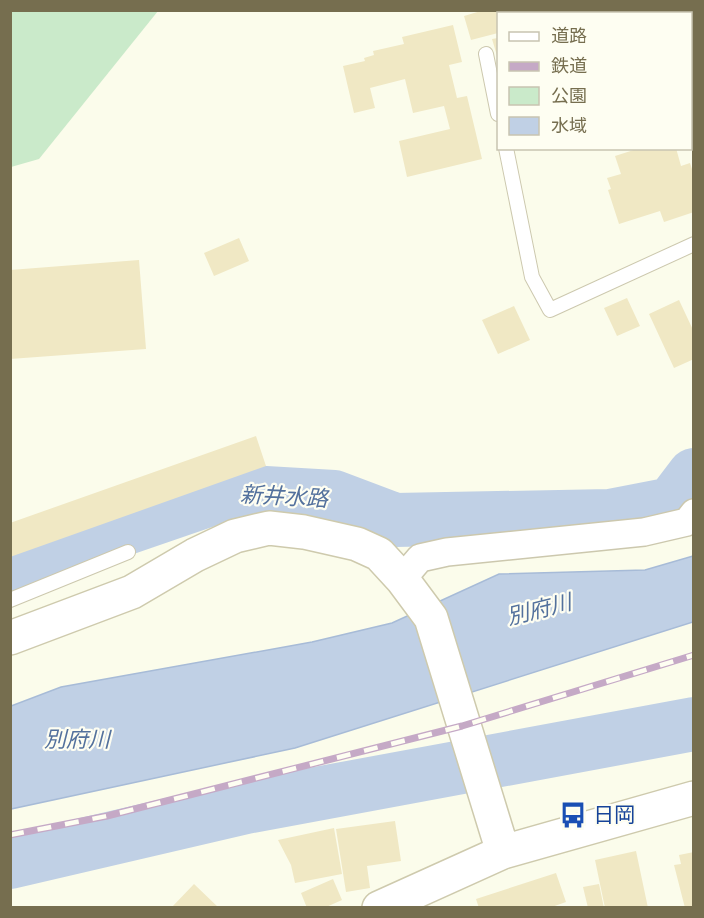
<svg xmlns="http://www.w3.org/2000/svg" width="704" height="918" font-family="Karla,'Noto Sans JP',sans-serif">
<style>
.green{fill:#caeaca}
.water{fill:#c0d0e5;stroke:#a7bbd7;stroke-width:1.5}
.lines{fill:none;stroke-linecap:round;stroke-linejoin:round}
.stream{stroke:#a7bbd7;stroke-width:9}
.river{stroke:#c0d0e5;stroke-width:54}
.building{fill:#f0e8c4}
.lane-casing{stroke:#ccc8ae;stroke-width:16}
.street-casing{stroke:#ccc8ae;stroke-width:30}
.secondary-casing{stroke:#cecaad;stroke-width:36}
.lane{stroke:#fff;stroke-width:14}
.street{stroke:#fff;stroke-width:27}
.secondary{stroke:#fff;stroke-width:33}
.rail-casing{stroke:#c5a9c6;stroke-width:7}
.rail{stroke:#fefef2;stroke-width:4.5;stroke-dasharray:14;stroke-linecap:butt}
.labels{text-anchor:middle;stroke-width:4.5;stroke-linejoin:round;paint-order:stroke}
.transit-label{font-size:21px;fill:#164399;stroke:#fefef2;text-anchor:start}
.water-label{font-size:22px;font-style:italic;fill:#53719d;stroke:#fefef2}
</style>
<rect width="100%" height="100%" fill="#fbfceb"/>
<path class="green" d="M 11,10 L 158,11 L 39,159 L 11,167 Z"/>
<path class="water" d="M 693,556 L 693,622 L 295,748 L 11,809 L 11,706 L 61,687 L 312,642 L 392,623 L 499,574 L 645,570 Z"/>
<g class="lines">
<path class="stream" d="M 489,782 L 694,742
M 59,859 C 268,806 482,771 694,733
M 10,881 L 136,849 L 475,785"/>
<path class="river" d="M 665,10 L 666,14
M 690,109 L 694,120
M 10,568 L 234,491 L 334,497 L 395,520 L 610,516 L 672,504 L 694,475
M 10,862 L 246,807 L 694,724"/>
</g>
<path class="building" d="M 484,10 L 522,10 L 523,14 L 498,14 L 498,33 L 471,40 L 464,16 Z
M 453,25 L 462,62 L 449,65 L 457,98 L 467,96 L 482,159 L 407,177 L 399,141 L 450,129 L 444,106 L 413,113 L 405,79 L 370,88 L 375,108 L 354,113 L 343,66 L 365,61 L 364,58 L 374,55 L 373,51 L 404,44 L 402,37 Z
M 498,38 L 498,59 L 492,39 Z
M 640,148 L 676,148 L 681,166 L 690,163 L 694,175 L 694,212 L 664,222 L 660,211 L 619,224 L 608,190 L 611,189 L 607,178 L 621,174 L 615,156 Z
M 239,238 L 249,261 L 214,276 L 204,253 Z
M 139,260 L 146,349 L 10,359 L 10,270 Z
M 627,298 L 640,326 L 617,336 L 604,308 Z
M 679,300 L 694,332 L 694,359 L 674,368 L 649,314 Z
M 514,306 L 530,340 L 498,354 L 482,320 Z
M 256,436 L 266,466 L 10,557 L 10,523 Z
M 395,821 L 401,861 L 367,866 L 370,888 L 346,892 L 336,829 Z
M 334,828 L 342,874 L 295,883 L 291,865 L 278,840 Z
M 636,851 L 648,908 L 605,908 L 595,860 Z
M 694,852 L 694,908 L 685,908 L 674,865 L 681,864 L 679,855 Z
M 556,873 L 566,902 L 549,908 L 479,908 L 476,899 Z
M 333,879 L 342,900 L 324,908 L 307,908 L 301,893 Z
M 194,884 L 219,908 L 171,908 Z
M 599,884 L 604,908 L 588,908 L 583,887 Z"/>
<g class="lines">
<g class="lane-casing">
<path id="lane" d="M 486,54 L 498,114
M 506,148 L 532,277 L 550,310 L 694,244
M 10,600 L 128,552"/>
</g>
<g class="street-casing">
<path id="street" d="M 682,10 L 682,14
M 690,41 L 694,51
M 402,579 L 420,558 L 447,552 L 644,532 L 687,522 L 694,513"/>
</g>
<g class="secondary-casing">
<path id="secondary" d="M 10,638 L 132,592 L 195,555 L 235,536 L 269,528 L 304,532 L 357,544 L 379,554 L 402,579 L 431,618 L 503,852
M 379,908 L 503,852 L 694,798"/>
</g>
<use href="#lane" class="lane"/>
<use href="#street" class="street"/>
<use href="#secondary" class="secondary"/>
<g class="rail-casing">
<path id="rail" d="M 10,835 L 107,816 L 462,726 L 694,655"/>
</g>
<use href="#rail" class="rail"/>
</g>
<defs>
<g id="bus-bare" transform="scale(2.07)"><path d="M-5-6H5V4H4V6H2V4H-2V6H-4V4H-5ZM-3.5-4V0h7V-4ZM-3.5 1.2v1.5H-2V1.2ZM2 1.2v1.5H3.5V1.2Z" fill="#1a4fb4" stroke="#fefef2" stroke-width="2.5" paint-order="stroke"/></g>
</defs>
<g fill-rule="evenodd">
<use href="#bus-bare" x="573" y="815"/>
</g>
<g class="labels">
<g class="transit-label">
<text x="593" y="822">日岡</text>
</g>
<g class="water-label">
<text transform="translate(284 496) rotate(3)" y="8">新井水路</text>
<text transform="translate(539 609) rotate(-14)" y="8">別府川</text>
<text x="77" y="747">別府川</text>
</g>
</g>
<rect width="704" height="918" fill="none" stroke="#766e4f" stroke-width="24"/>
<rect x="497" y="12" width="195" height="138" fill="#fefef2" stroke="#c8c4b1" stroke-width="1.5"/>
<rect x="509" y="32" width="30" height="9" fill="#ffffff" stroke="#c8c4b1" stroke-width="1.5"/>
<text x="551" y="42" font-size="18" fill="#766e4f">道路</text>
<rect x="509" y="62" width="30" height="9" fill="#c5a9c6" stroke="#c8c4b1" stroke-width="1.5"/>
<text x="551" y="72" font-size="18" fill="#766e4f">鉄道</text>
<rect x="509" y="87" width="30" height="18" fill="#caeaca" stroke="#c8c4b1" stroke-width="1.5"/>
<text x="551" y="102" font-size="18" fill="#766e4f">公園</text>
<rect x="509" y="117" width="30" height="18" fill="#c0d0e5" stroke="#c8c4b1" stroke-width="1.5"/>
<text x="551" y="132" font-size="18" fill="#766e4f">水域</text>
</svg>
